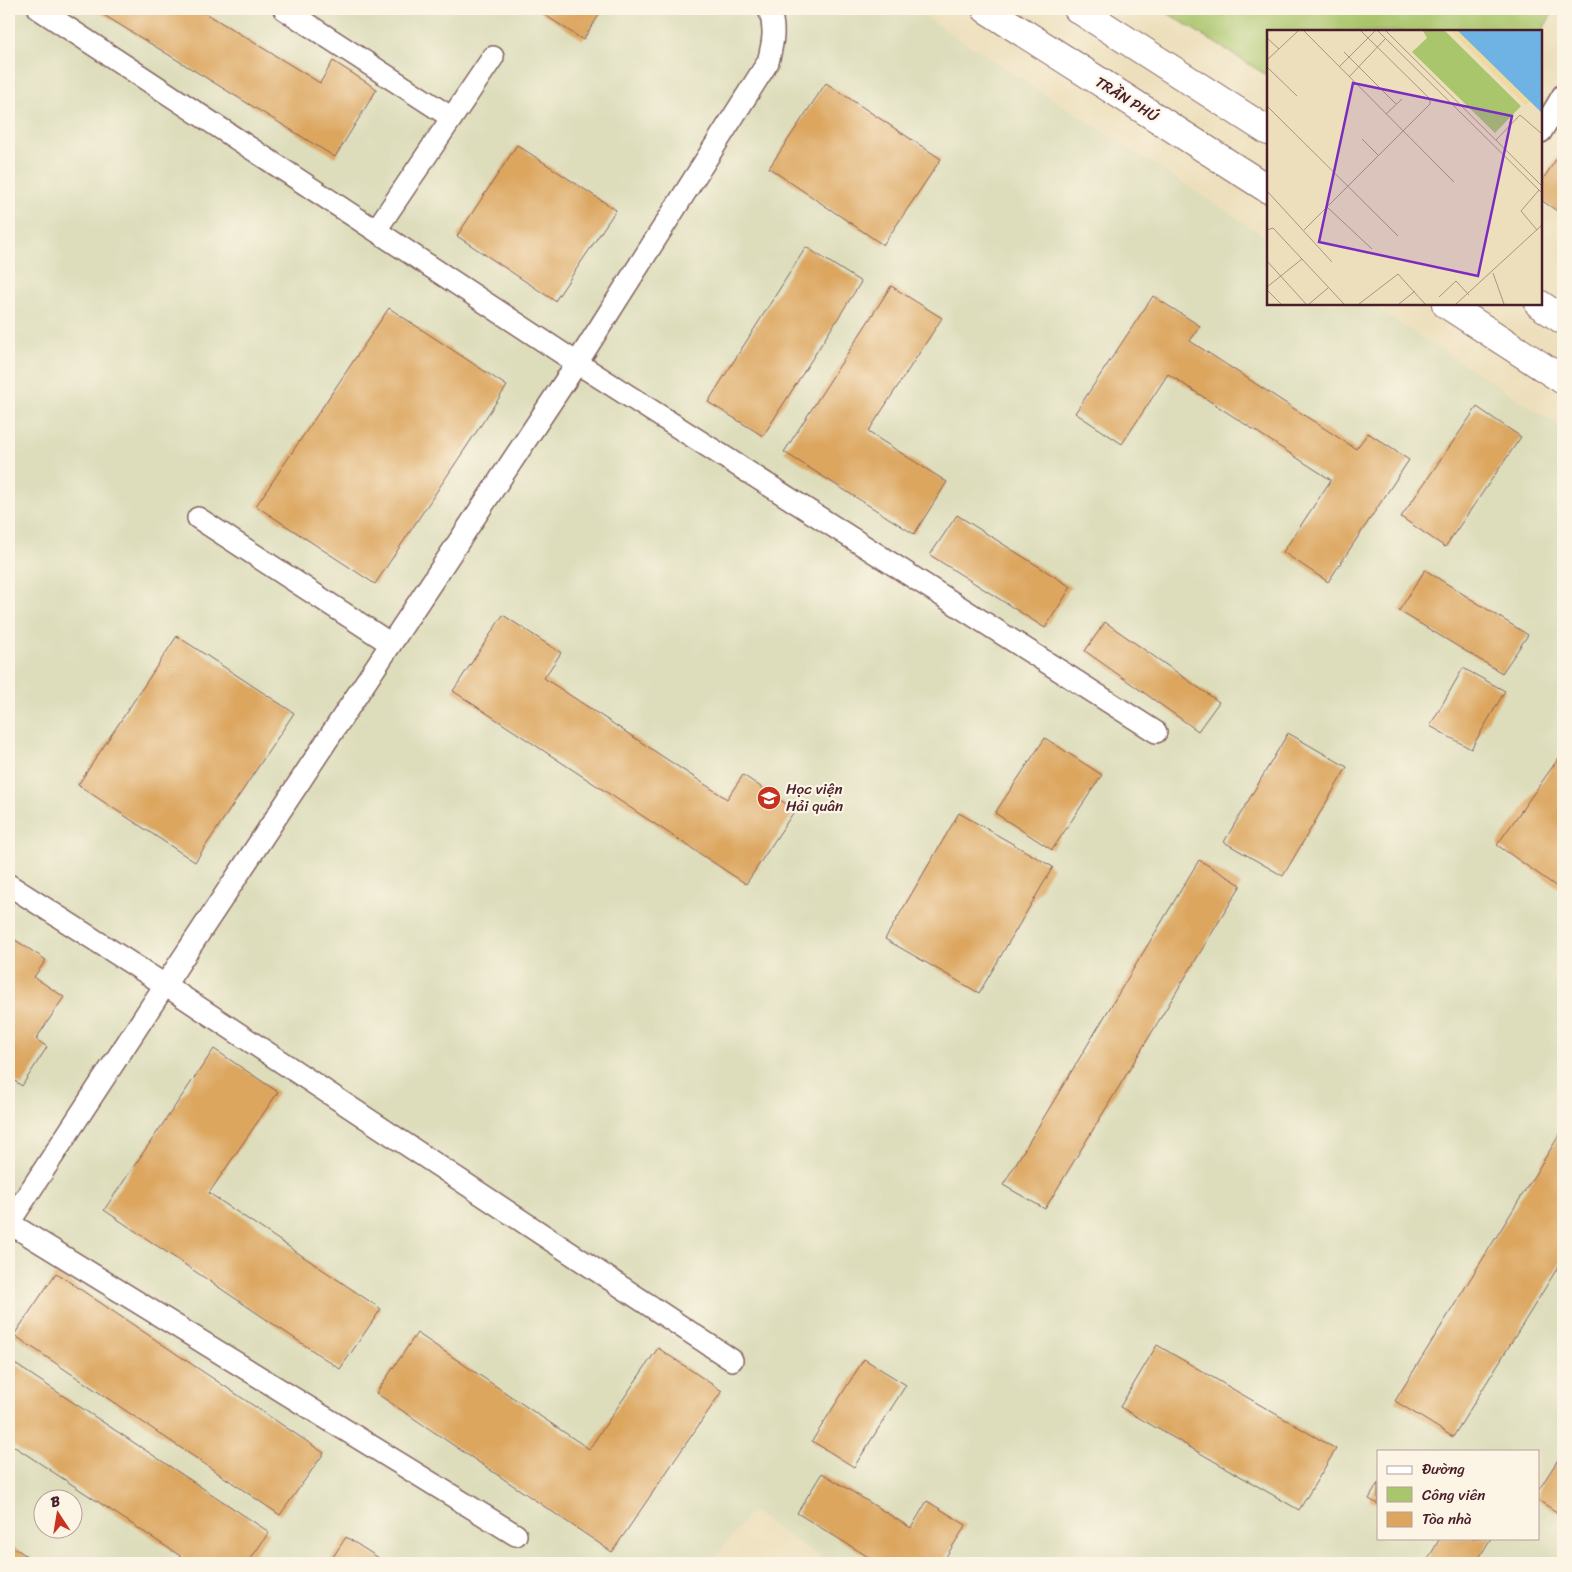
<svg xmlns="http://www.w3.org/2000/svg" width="1572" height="1572" font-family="Sriracha,sans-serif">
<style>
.built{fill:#ddddbc;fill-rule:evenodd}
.green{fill:#aac66d;stroke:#7a724c}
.building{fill:#dca65e}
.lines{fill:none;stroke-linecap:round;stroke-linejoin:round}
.service-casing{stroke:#83625e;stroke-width:24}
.secondary-casing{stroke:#83625e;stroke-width:30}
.service{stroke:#fff;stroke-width:21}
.secondary{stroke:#fff;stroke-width:28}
.labels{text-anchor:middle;stroke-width:4.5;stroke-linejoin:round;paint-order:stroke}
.street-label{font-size:15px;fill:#4a1f2b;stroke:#fcf5e5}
.poi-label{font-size:15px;fill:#4a1f2b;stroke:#fcf5e5;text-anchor:start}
.inset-road{fill:none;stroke:#ac9282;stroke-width:1}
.view{fill:#7b2cbf;fill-opacity:0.15;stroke:#7b2cbf;stroke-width:2.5}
.inset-edge{fill:none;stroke:#4a1f2b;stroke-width:2.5}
</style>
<rect width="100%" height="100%" fill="#fcf5e5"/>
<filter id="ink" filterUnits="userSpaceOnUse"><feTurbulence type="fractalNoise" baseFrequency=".02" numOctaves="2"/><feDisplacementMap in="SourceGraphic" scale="10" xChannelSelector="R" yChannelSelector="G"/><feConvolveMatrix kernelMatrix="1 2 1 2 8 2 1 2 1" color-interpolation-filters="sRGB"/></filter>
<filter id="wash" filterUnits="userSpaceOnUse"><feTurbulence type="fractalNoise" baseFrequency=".0096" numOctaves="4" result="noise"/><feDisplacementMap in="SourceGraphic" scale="20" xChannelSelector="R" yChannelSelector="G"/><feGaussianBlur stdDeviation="1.12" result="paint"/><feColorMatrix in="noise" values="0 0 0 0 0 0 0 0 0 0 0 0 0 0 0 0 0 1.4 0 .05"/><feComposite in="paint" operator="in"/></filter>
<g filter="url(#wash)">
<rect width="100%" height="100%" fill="#eddfbc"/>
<path class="built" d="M 9,9 L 913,9 L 1268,238 L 1268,304 L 1370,304 L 1563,428 L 1563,749 L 1496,847 L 1563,892 L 1563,1563 L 828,1563 L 751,1511 L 712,1563 L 9,1563 ZM 1378,1451 L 1538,1451 L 1538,1538 L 1378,1538 ZM 42,1500 L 72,1500 L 72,1530 L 42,1530 Z"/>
<path class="green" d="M 1161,9 L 1555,9 L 1541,32 L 1268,31 L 1268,76 Z"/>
<g id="blocks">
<path class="building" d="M 94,9 L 199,9 L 320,83 L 333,61 L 377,89 L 335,157 Z
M 536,9 L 603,9 L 583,40 Z
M 826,83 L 941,159 L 883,245 L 769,168 Z
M 517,145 L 616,210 L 555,301 L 457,236 Z
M 1563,149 L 1563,215 L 1541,200 L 1541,182 Z
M 806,247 L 861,282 L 763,436 L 708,402 Z
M 891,286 L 942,318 L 868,432 L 947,482 L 914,534 L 784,452 Z
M 1153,296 L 1200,326 L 1190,341 L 1356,449 L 1368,433 L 1409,460 L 1328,582 L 1283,552 L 1331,480 L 1168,374 L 1122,444 L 1075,413 Z
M 389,308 L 507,386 L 375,584 L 256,506 Z
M 1477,407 L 1521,437 L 1445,547 L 1401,517 Z
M 957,515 L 1071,587 L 1045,628 L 930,555 Z
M 1425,570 L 1528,635 L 1502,673 L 1399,611 Z
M 503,615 L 561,653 L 544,678 L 727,799 L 743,775 L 795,810 L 746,884 L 453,691 Z
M 1105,622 L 1219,702 L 1198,731 L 1085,651 Z
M 177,636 L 294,713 L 195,862 L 78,785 Z
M 1463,668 L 1505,691 L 1471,749 L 1430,726 Z
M 1288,733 L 1347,767 L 1283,876 L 1224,842 Z
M 1045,738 L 1102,775 L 1052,850 L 995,813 Z
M 1563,752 L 1563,891 L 1497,845 Z
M 959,813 L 1053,867 L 979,993 L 885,939 Z
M 1199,860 L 1241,885 L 1045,1209 L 1003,1185 Z
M 9,936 L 46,960 L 34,977 L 64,997 L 36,1039 L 47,1047 L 22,1086 L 12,1079 L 9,1083 Z
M 214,1049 L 278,1092 L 209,1193 L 381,1309 L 340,1369 L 104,1210 Z
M 1563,1129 L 1563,1259 L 1453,1437 L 1395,1401 Z
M 56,1273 L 324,1453 L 280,1515 L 14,1335 Z
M 417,1333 L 589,1449 L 658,1348 L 722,1391 L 612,1552 L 376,1393 Z
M 1157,1345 L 1336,1449 L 1299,1510 L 1120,1407 Z
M 864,1359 L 906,1385 L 854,1467 L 812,1441 Z
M 9,1360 L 269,1532 L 248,1563 L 191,1563 L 9,1443 Z
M 1563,1452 L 1563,1516 L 1538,1500 L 1538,1491 Z
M 822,1473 L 911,1528 L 927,1501 L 966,1525 L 942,1563 L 878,1563 L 797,1513 Z
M 1378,1483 L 1378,1504 L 1369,1499 Z
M 346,1537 L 382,1560 L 380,1563 L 329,1563 Z
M 1440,1538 L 1491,1538 L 1476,1563 L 1426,1563 Z
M 9,1544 L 37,1563 L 9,1563 Z"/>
</g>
</g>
<g filter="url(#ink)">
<use href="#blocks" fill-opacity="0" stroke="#83625e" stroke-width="1"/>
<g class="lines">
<g class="service-casing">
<path id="service" d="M 39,9 L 577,363 L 1156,732
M 284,9 L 452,118
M 1541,132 L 1563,95
M 376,230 L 493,57
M 198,518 L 391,644
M 9,885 L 165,985 L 732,1360
M 9,1223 L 165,985 L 577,363 L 768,62 C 773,43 776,28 769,9
M 9,1223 L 516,1535"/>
</g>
<g class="secondary-casing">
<path id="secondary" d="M 986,9 L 1268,189
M 1078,9 L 1268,131
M 1446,304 L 1563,380
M 1539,304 L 1563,320"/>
</g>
<use href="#service" class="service"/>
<use href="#secondary" class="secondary"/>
</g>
</g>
<defs>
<g id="university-disc" transform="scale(1.25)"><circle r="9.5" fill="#c8321e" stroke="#fcf5e5"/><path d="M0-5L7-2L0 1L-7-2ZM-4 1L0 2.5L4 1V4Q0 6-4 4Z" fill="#fff"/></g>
</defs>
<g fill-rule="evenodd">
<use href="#university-disc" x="769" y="798"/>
</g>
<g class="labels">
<g class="street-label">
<text transform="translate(1127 99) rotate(32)" y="5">TRẦN PHÚ</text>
</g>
<g class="poi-label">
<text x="786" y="794">Học viện<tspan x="786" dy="17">Hải quân</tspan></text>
</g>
</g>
<g transform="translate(1267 30)">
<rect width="275" height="275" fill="#eddfbc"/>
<path d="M 156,1 L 178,1 L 254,76 L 228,103 L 145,22 L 160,8 Z" fill="#aac66d"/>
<path d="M 184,1 L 206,1 L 275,83 L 264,72 L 258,75 Z" fill="#eeda9e"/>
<path d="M 191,1 L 275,1 L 275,83 L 237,46 Z" fill="#6fb2e4"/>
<path class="inset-road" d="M 37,1 L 187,152M 111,1 L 275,163M 119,1 L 275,156M 0,8 L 12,19M 77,22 L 129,74M 0,30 L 31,1M 0,37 L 30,66M 72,37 L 108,1M 82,47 L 118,9M 0,76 L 131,206M 119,84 L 135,69M 95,109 L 112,126M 229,110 L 253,85 L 275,104M 0,161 L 65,232M 60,177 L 105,219M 0,200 L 6,198 L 77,274M 37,200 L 163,74 L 163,69 L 94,1M 270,200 L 254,181 L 272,160M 0,231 L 39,274M 226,243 L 237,274M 0,257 L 35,229M 0,260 L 14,274M 172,267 L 189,251 L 202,265M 42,274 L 61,258M 92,274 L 131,244 L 158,274M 132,274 L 148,261M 189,274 L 275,195"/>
<path class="view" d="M 86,53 L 245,86 L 211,246 L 52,212 Z"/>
<rect width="275" height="275" class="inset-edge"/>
</g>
<rect width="1572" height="1572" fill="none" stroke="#fcf5e5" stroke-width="30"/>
<rect x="1377" y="1450" width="162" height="90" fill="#fcf5e5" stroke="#b59f9b"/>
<rect x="1387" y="1466" width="25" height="8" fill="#ffffff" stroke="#b59f9b"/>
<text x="1422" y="1474" font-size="15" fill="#4a1f2b">Đường</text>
<rect x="1387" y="1487" width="25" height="15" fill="#aac66d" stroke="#b59f9b"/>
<text x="1422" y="1500" font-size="15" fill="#4a1f2b">Công viên</text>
<rect x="1387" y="1512" width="25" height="15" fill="#dca65e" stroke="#b59f9b"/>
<text x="1422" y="1524" font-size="15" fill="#4a1f2b">Tòa nhà</text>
<g transform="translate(58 1514) rotate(348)"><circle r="24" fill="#fcf5e5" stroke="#b59f9b"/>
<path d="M0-4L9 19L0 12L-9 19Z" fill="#c8321e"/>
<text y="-8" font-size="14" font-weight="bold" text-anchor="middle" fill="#4a1f2b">B</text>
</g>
</svg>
